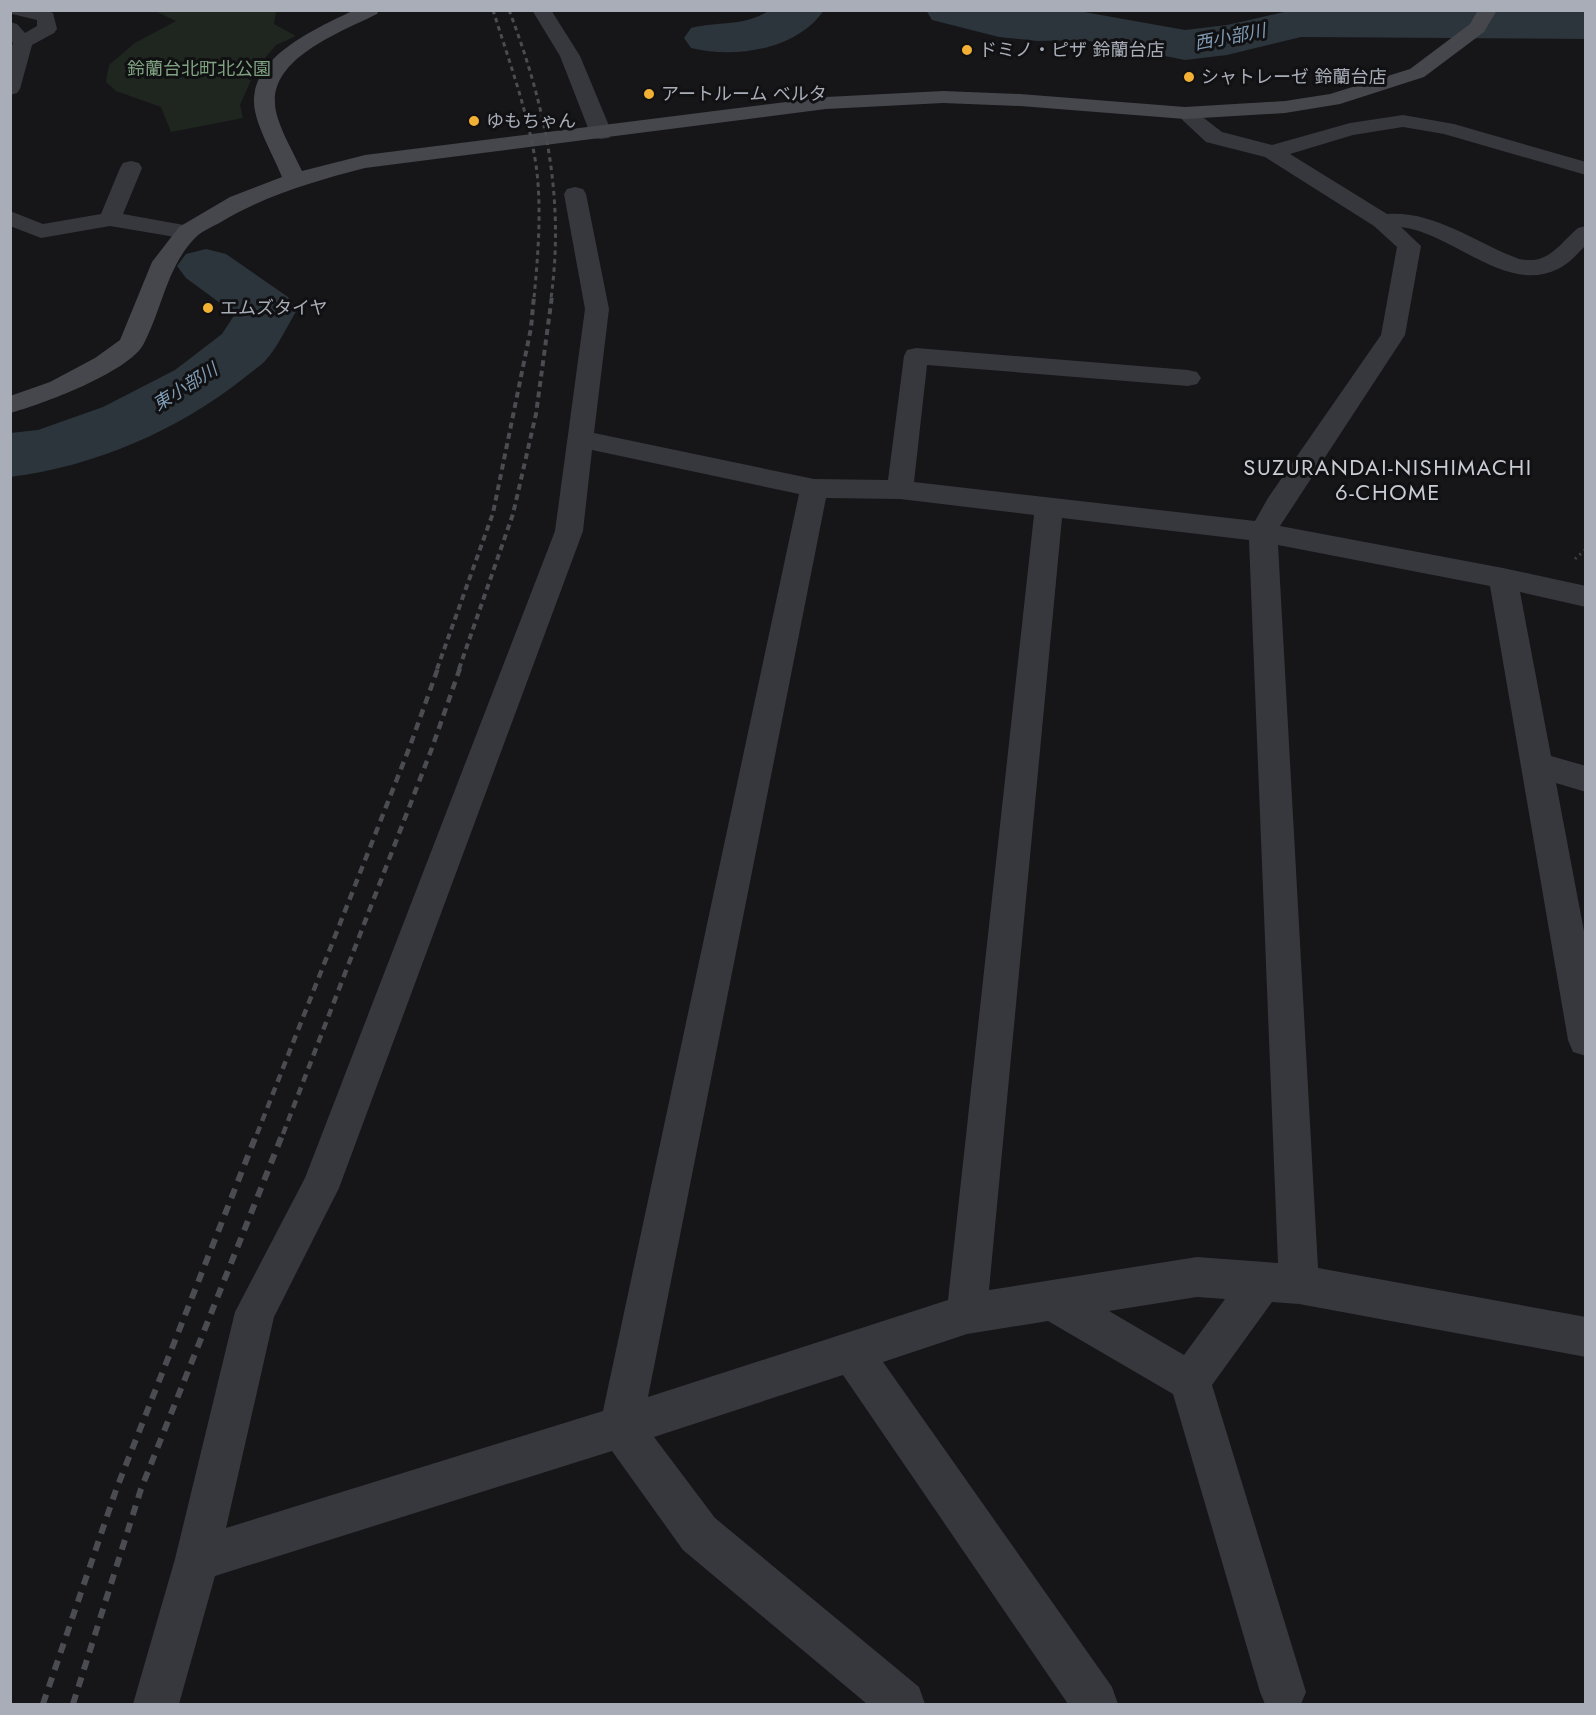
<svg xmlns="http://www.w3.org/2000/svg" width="1596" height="1715" font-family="Jost,'Noto Sans JP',sans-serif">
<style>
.green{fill:#1e261f}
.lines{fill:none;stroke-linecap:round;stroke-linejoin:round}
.river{fill:#2c353c;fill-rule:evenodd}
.path{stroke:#3d3f44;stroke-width:3;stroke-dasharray:2 4;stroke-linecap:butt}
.street{fill:#37383d;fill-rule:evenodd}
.secondary{fill:#45474d;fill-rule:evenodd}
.rail-far3{stroke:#4a4c52;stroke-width:3;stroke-dasharray:4.5 4;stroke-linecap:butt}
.rail-far2{stroke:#4a4c52;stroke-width:4;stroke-dasharray:6 4.5;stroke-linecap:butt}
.rail-far1{stroke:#4a4c52;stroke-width:4.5;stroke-dasharray:8 6;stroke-linecap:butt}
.rail{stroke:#4a4c52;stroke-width:6;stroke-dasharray:10 8;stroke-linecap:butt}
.poi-dot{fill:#f2b134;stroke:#111113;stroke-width:2}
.labels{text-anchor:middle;stroke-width:6;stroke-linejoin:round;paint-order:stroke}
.far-water-label{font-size:18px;font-style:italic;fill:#7f9bb3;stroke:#111113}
.far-poi-label{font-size:18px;fill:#a8adb8;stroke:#111113;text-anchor:start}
.far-park-label{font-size:18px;fill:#7fa381;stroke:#111113}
.neighbourhood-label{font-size:22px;letter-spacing:1.5px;fill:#c9ccd4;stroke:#111113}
</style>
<rect width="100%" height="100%" fill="#161618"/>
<path class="green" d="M 155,11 L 274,11 L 276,12 L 274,24 L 296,36 L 276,45 L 256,69 L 240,105 L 243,118 L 171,132 L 161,107 L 116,91 L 106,82 L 109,65 L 135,43 L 176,21 Z"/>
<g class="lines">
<path class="river" d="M 770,10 L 824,10 C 797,50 735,59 691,48 L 684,38 L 691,28 C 720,21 744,27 770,10 Z
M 926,10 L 1084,12 L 1185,30 L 1227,25 L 1293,10 L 1586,11 L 1586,39 L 1301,37 L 1227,55 L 1185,60 L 1084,40 L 1038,41 L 999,37 L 932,20 Z
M 206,249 L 226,254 L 288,297 L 297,310 C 287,326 278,347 265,361 C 259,367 251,372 244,378 C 179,430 93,467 10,477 L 10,433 L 38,430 L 103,407 L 175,370 L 222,334 L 235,314 L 186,278 L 177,266 L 186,254 Z"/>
<path class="path" d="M 1575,559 L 1586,549"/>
<path class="street" d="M 10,10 L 44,10 L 53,13 L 57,29 L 54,33 L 32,45 L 20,89 L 17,93 L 10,95 L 10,51 L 13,43 L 10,40 L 10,22 L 17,24 L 25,33 L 37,26 L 37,20 L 12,14 Z
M 532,10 L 551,10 L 580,56 L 612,133 L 609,138 L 601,139 L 593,138 L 590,133 L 560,56 Z
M 1185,107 L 1192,109 L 1222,132 L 1272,145 L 1350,123 L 1403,115 L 1454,124 L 1586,162 L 1586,175 L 1444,134 L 1403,127 L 1353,135 L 1290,154 L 1387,214 C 1434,210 1476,243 1519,259 C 1549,265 1558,245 1578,228 L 1586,226 L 1586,245 C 1577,254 1569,264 1558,269 C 1506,295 1451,232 1401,227 L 1421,246 L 1405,335 L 1280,526 L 1503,568 L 1586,586 L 1586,607 L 1520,592 L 1551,756 L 1586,766 L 1586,792 L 1556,783 L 1586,942 L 1586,1056 L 1573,1052 L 1568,1040 L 1490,586 L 1278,545 L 1318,1268 L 1586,1317 L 1586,1357 L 1299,1304 L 1272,1302 L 1212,1385 L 1306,1692 L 1301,1704 L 1265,1704 L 1260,1692 L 1173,1394 L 1048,1321 L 967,1334 L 883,1362 L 1112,1687 L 1118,1704 L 1068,1704 L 843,1375 L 654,1437 L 715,1518 L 919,1687 L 925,1704 L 867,1704 L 683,1550 L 612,1451 L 215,1576 L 179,1704 L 133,1704 L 175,1559 L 235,1312 L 305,1178 L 555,531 L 585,309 L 564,194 L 567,189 L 575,187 L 583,189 L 586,194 L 609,309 L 594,433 L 814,479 L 888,480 L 904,356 L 907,350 L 916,348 L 1188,370 L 1197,372 L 1201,378 L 1197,384 L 1188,386 L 927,365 L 914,482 L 1255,521 L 1268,498 L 1381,335 L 1397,247 L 1374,226 L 1265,157 L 1206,142 L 1175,113 L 1178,109 ZM 592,450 L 799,494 L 603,1411 L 226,1528 L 274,1317 L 339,1188 L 583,531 ZM 826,498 L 900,499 L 1034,515 L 948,1300 L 648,1397 ZM 1062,518 L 1249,540 L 1278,1263 L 1197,1257 L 989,1290 ZM 1197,1297 L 1225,1299 L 1184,1355 L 1109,1311 Z
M 131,161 L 139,163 L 142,168 L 123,214 L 195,227 L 198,232 L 195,237 L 187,239 L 110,226 L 41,238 L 10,226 L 10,211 L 43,224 L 101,214 L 120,168 L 123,163 Z"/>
<path class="secondary" d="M 354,10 L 379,10 L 377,14 C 343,31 272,57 275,103 C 275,122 294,153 302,171 L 365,155 L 826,97 L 943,91 L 1020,94 L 1185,107 L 1285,101 L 1330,94 L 1410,69 L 1470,24 L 1478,10 L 1497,10 L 1484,32 L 1424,77 L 1340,104 L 1285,113 L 1185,119 L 1020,106 L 943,103 L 826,109 L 365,168 C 315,181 266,195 221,222 C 212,227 200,232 194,239 C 166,269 162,310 143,345 C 128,372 41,405 10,413 L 10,396 L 50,382 L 95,358 L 120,340 L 152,262 L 179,227 L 230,197 L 282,177 C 274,156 255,125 254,103 C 252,55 318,28 354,10 Z"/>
<path class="rail-far3" d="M 493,10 C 509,61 528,112 536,165 C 542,207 538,256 534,298
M 509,10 C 545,104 565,198 551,298"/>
<path class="rail-far2" d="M 437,669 L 493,513 L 531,328 L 534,296
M 459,669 L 513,514 L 536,414 L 552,296"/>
<path class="rail-far1" d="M 257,1134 L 410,746 L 438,668
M 283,1134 L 432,748 L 460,668"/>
<path class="rail" d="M 43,1704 L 116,1490 L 257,1133
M 73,1704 L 141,1489 L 283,1133"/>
</g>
<g class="poi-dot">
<circle cx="967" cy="50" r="6"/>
<circle cx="1189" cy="77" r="6"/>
<circle cx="649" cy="94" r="6"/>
<circle cx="474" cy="121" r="6"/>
<circle cx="208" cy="308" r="6"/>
</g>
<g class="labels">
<g class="far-water-label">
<text transform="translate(1230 37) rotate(-11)" y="6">西小部川</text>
<text transform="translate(185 387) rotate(-32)" y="6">東小部川</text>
</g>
<g class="far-poi-label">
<text x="979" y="56">ドミノ・ピザ 鈴蘭台店</text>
<text x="1201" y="83">シャトレーゼ 鈴蘭台店</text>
<text x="661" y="100">アートルーム ベルタ</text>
<text x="486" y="127">ゆもちゃん</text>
<text x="220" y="314">エムズタイヤ</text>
</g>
<g class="far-park-label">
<text x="199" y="75">鈴蘭台北町北公園</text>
</g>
<g class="neighbourhood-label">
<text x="1388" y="475">SUZURANDAI-NISHIMACHI<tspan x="1388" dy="25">6-CHOME</tspan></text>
</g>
</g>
<rect width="1596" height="1715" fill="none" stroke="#a8adb8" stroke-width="24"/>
</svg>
